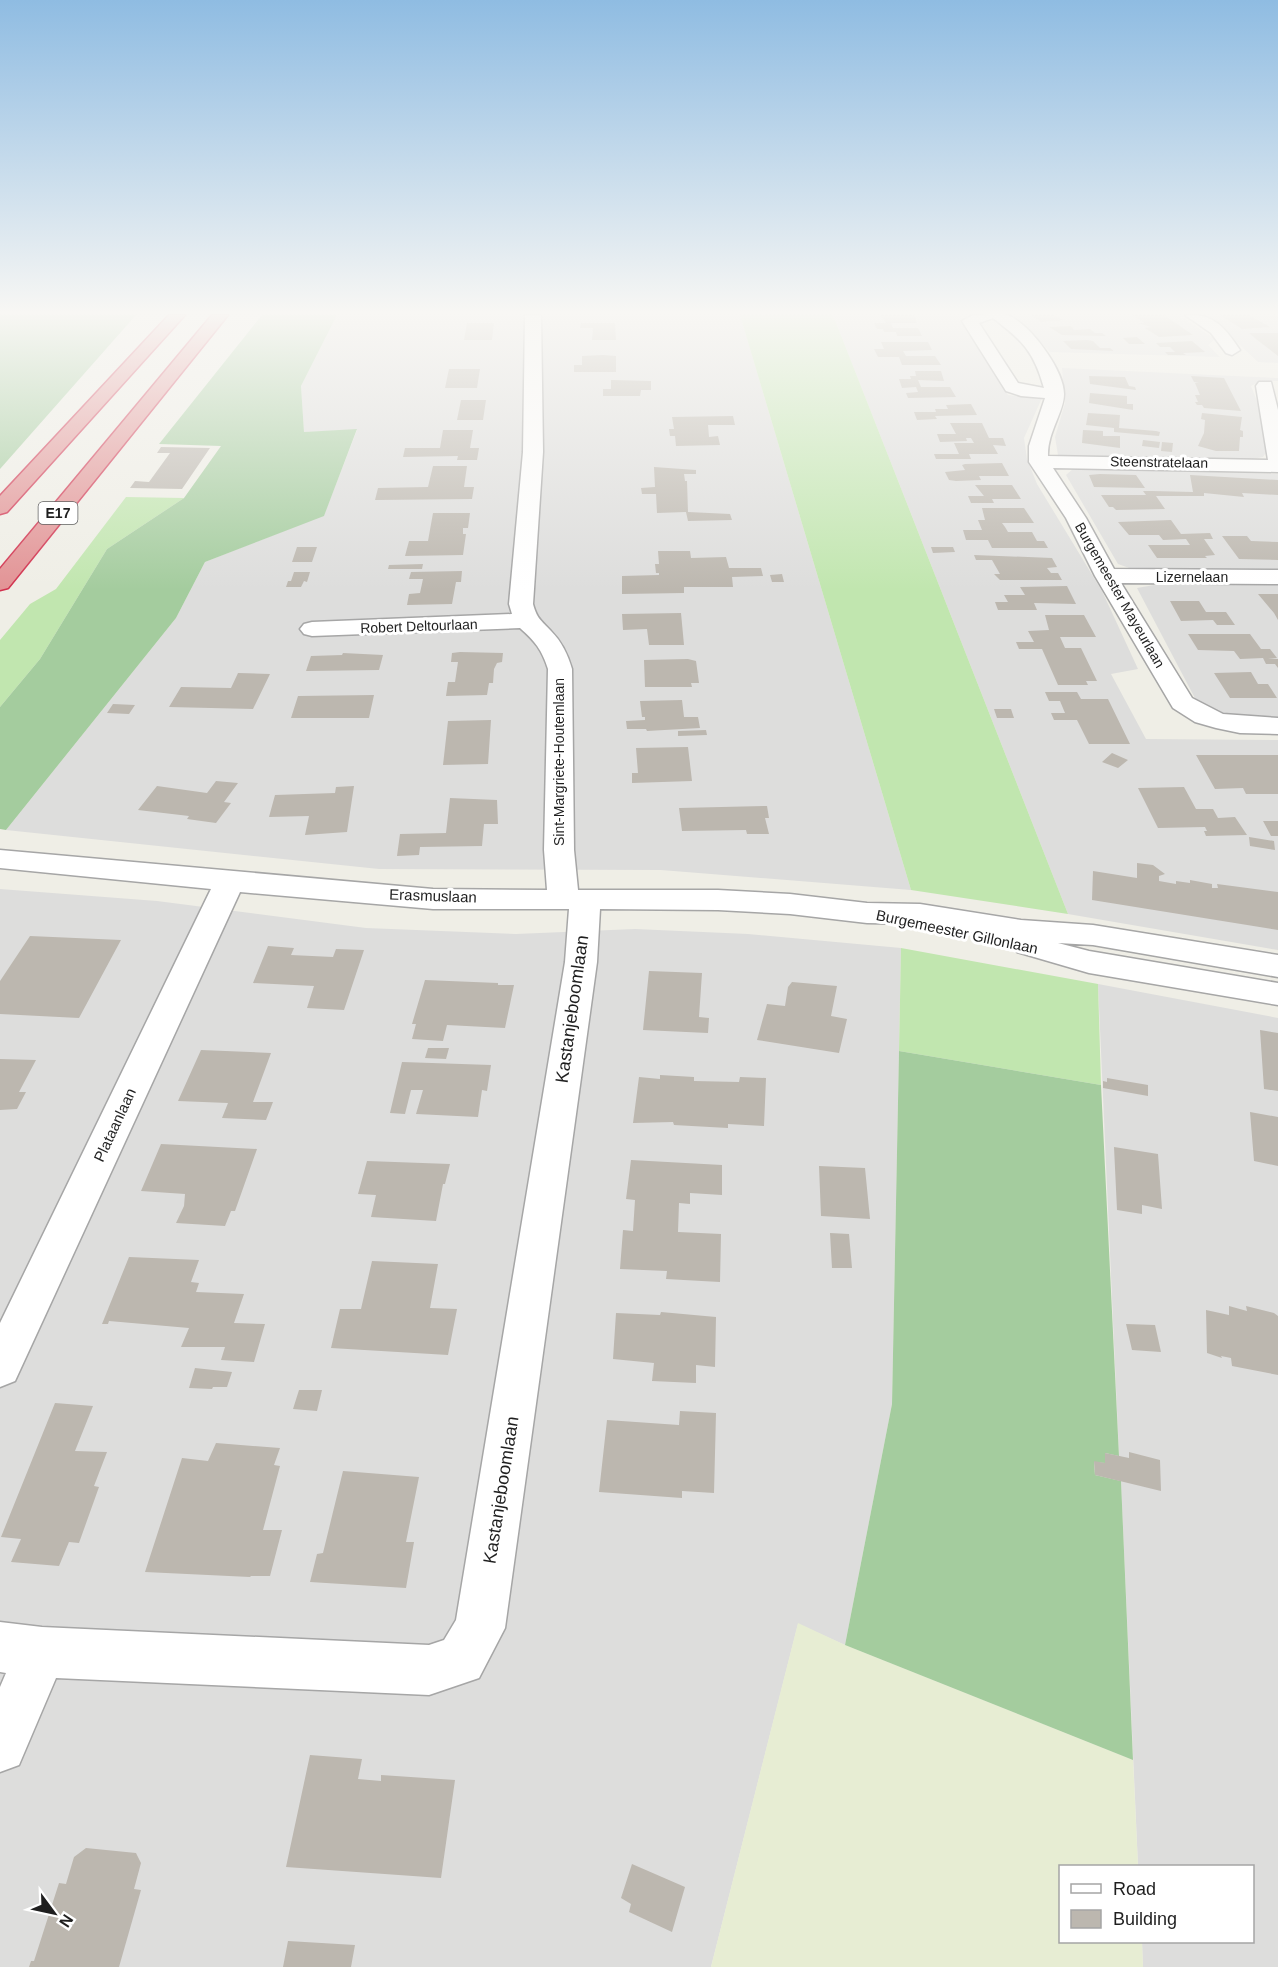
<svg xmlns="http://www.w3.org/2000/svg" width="1278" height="1967" font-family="Helvetica,sans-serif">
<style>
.residential{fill:#dddddc}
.farmland{fill:#e7edd3}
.grass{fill:#c1e6af}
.forest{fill:#a4cc9e}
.building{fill:#bcb7af}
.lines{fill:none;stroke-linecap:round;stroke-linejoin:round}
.minor-casing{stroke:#a6a6a6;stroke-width:3}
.highway-casing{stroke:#d1304d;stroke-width:3}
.minor{fill:#fff;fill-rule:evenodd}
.highway{fill:#e29395;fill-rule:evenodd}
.labels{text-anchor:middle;stroke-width:6;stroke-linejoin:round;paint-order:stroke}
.far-street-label{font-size:14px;fill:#1f1f1f;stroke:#fff}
.shield{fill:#fff;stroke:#626262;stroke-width:1.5}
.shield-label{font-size:14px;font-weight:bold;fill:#1f1f1f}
.street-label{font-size:15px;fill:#1f1f1f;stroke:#fff}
.near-street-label{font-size:18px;fill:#1f1f1f;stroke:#fff}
</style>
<rect width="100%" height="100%" fill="#efeee6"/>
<path class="residential" d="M 337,315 L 740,315 L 911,890 L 661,870 L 379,869 L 6,830 L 176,618 L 205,562 L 324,515 L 357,430 L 304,432 L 301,386 Z
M 833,315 L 960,315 L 1008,395 L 1042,398 L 1024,438 L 1027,459 L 1037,484 L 1102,591 L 1138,669 L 1111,674 L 1146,739 L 1278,740 L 1278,950 L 1068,914 Z
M 1014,315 L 1178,315 L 1215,339 L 1208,345 L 1220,357 L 1050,352 Z
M 1199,315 L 1278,315 L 1278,363 L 1258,362 L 1225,331 Z
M 1062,368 L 1278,378 L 1278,381 L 1261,381 L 1251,386 L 1263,416 L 1267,451 L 1263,457 L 1241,461 L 1078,458 L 1058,455 L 1055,437 L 1065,403 Z
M 1074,468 L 1278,474 L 1278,574 L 1132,569 L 1118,564 L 1066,475 Z
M 1154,585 L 1278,585 L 1278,719 L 1219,714 L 1197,702 L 1137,588 Z
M 0,889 L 157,901 L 366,928 L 516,934 L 635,929 L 748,934 L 901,948 L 892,1404 L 845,1645 L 798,1624 L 711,1967 L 0,1967 Z
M 1098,984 L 1278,1018 L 1278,1967 L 1143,1967 L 1142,1942 L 1252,1942 L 1252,1866 L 1138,1866 L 1121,1481 L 1095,1475 L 1094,1461 L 1105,1453 L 1119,1455 Z"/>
<path class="farmland" d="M 798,1623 L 845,1645 L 1133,1760 L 1138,1866 L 1060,1866 L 1060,1942 L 1142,1942 L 1143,1967 L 711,1967 Z"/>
<path class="grass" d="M 740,315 L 833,315 L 1068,914 L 911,890 Z
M 126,497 L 184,498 L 107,549 L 40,659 L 0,707 L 0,640 L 30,604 L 56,589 Z
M 901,948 L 1098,984 L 1101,1085 L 899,1051 Z"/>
<path class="forest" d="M 0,315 L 136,315 L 0,469 Z
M 262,315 L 337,315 L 301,386 L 304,432 L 357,429 L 324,516 L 205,562 L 176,618 L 6,830 L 0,829 L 0,707 L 40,659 L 107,549 L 184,498 L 221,446 L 159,444 Z
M 899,1051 L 1101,1085 L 1119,1456 L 1105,1453 L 1105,1463 L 1094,1462 L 1095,1475 L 1121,1481 L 1133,1760 L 845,1645 L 892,1404 Z"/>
<path class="building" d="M 880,315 L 914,315 L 917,323 L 891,323 L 893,328 L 918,328 L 922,336 L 897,336 L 896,332 L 884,332 L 883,329 L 877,329 L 874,323 L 886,323 Z
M 1031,315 L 1054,315 L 1063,320 L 1041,322 Z
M 1133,315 L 1164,315 L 1193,335 L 1159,337 L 1145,328 L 1151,327 L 1138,323 L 1144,323 Z
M 1220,315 L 1249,315 L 1270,327 L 1242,329 Z
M 467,323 L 494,323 L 492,340 L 464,340 Z
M 581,323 L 615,323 L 616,340 L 592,340 L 593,328 L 580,328 Z
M 1071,326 L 1074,330 L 1090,329 L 1095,333 L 1102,333 L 1106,336 L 1062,335 L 1049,327 Z
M 1249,333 L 1278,333 L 1278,356 L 1256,339 Z
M 1137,337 L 1145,344 L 1129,344 L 1123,338 Z
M 1087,340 L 1093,341 L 1100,348 L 1110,348 L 1114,351 L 1071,349 L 1063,341 Z
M 1192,341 L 1205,352 L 1183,353 L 1186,355 L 1168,355 L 1165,352 L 1175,352 L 1170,347 L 1160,347 L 1156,343 Z
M 881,342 L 928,342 L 932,350 L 903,351 L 906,356 L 935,356 L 941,365 L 902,365 L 899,357 L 878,357 L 874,349 L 884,349 Z
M 603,355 L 616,356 L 616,372 L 574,372 L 574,365 L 582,365 L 582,356 Z
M 449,369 L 480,369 L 477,388 L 445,388 Z
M 915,371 L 941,371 L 944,381 L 918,380 L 921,387 L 950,387 L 956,397 L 908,398 L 906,393 L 918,392 L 916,387 L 902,388 L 899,379 L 911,379 L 910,376 L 916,376 Z
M 1089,376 L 1125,377 L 1129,386 L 1135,387 L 1136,390 L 1090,384 Z
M 1191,376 L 1224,378 L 1241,411 L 1204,408 L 1202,405 L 1197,405 L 1195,402 L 1198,402 L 1195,395 L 1200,395 L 1195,383 L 1199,383 L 1194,382 Z
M 611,380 L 651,381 L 651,390 L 641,390 L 640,396 L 603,396 L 603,389 L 611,389 Z
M 1090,393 L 1127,396 L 1127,404 L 1133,404 L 1133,410 L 1089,403 Z
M 461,400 L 486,400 L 483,420 L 457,420 Z
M 971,404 L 977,415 L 935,416 L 937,419 L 917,420 L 914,412 L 936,412 L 935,409 L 948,409 L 946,405 Z
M 1088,413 L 1120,415 L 1119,428 L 1156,431 L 1160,432 L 1159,436 L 1114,432 L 1114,428 L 1086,425 Z
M 1202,413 L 1242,417 L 1240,430 L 1243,431 L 1243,437 L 1240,437 L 1239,451 L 1216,451 L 1198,446 L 1204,433 L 1205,420 L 1201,419 Z
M 733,416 L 735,425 L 708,425 L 709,437 L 718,436 L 720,445 L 676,446 L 675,436 L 670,436 L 669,429 L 674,429 L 672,417 Z
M 950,423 L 982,423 L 989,438 L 1003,438 L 1006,446 L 993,445 L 998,454 L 969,454 L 971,459 L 936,459 L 934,454 L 959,454 L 954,443 L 974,443 L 971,438 L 966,438 L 967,441 L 940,442 L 937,434 L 956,434 Z
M 443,430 L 473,430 L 470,448 L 479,448 L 477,460 L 457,460 L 458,456 L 403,457 L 405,448 L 440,448 Z
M 1083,430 L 1103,431 L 1103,436 L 1120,436 L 1120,448 L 1082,443 Z
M 1143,440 L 1160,442 L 1159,448 L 1142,446 Z
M 1162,442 L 1173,443 L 1172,452 L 1161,451 Z
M 161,447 L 210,448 L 182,489 L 130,488 L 135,481 L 149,482 L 170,453 L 157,453 Z
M 1002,463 L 1009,476 L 979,476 L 981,480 L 956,481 L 949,480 L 945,472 L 965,470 L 962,465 L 965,464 Z
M 433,466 L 467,466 L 464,487 L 474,487 L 472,499 L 375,500 L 378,488 L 428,487 Z
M 654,467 L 696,470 L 696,474 L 684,474 L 685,481 L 687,481 L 688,512 L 730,514 L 732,520 L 688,521 L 686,512 L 657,513 L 656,494 L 642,494 L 641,488 L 655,487 Z
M 1100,474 L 1136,475 L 1145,488 L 1094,487 L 1089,475 Z
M 1190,475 L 1278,480 L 1278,495 L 1242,493 L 1244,497 L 1204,493 L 1204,496 L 1156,496 L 1165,509 L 1116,510 L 1113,507 L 1109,507 L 1101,495 L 1146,495 L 1143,491 L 1152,491 L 1193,492 Z
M 975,485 L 1012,485 L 1021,499 L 992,499 L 994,503 L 971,503 L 968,496 L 984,496 Z
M 982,508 L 1024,508 L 1034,523 L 1002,523 L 1005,527 L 1008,532 L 1032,532 L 1037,541 L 1044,541 L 1048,548 L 992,548 L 988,540 L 966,540 L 963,530 L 982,530 L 978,520 L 985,520 Z
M 433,513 L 470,513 L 468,528 L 463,528 L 463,534 L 466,534 L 463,555 L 405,556 L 409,541 L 428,541 Z
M 1171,520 L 1181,534 L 1210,533 L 1213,539 L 1204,539 L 1215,555 L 1205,556 L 1207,558 L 1157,558 L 1148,545 L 1190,545 L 1186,539 L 1163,540 L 1159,535 L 1129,535 L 1118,522 Z
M 1222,536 L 1247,536 L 1251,541 L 1278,542 L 1278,560 L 1239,559 Z
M 297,547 L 317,547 L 312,562 L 292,562 Z
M 931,547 L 953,547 L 955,552 L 933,553 Z
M 658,551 L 690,551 L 691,558 L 726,557 L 729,568 L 761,568 L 763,576 L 732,577 L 733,587 L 684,587 L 684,593 L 622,594 L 622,576 L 659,575 L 659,573 L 656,573 L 655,564 L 659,564 Z
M 974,555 L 1052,558 L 1057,567 L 1047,568 L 1051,573 L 1058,573 L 1062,580 L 1000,580 L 994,574 L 1000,574 L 992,560 L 976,560 Z
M 423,564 L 422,569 L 388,569 L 389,565 Z
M 462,571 L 461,582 L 456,582 L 452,604 L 407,605 L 409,594 L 420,593 L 423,579 L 409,579 L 411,572 Z
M 294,572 L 310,572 L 307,582 L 304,581 L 301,587 L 286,587 L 288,581 L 291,581 Z
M 782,574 L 784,582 L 772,582 L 770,575 Z
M 1067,586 L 1076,604 L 1034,603 L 1037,610 L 998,610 L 995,602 L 1008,602 L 1004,595 L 1025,595 L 1020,587 Z
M 1258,594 L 1278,594 L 1278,620 L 1274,613 Z
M 1170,601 L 1199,601 L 1206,612 L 1226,612 L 1235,625 L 1217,625 L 1213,620 L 1181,621 Z
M 681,613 L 684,645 L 649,645 L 647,629 L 623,630 L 622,614 Z
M 1045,615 L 1084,615 L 1096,637 L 1060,637 L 1065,648 L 1081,648 L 1097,681 L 1086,681 L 1088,685 L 1058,685 L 1042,649 L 1019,649 L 1016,642 L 1034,642 L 1028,631 L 1049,630 Z
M 1188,634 L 1250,634 L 1261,649 L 1270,649 L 1277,658 L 1268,659 L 1278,659 L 1278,668 L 1275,664 L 1266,664 L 1263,658 L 1240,659 L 1234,651 L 1198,650 Z
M 460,652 L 503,653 L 502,662 L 497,663 L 494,669 L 493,683 L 489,683 L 487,695 L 446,696 L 448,682 L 455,682 L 458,662 L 451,662 L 452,653 Z
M 343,653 L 383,655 L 379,670 L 306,671 L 311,656 L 342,655 Z
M 688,659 L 696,661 L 699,683 L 691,683 L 692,687 L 645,687 L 644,660 Z
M 1251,672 L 1258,684 L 1268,684 L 1277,698 L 1230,698 L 1214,673 Z
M 238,673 L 270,674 L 253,709 L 169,707 L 181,687 L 231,688 Z
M 1045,692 L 1077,692 L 1081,699 L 1108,699 L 1130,744 L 1089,744 L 1077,720 L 1054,720 L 1051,713 L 1065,713 L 1060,701 L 1049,701 Z
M 374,695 L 369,718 L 291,718 L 298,696 Z
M 682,700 L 684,717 L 698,717 L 700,728 L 647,731 L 646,729 L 627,729 L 626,721 L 645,720 L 645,717 L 642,717 L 640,701 Z
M 113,704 L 135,705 L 129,714 L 107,713 Z
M 994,709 L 1011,709 L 1014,718 L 997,718 Z
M 491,720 L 488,764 L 443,765 L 448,721 Z
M 706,730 L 707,735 L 678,736 L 678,731 Z
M 688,747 L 692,781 L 632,783 L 632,773 L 638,773 L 636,748 Z
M 1112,753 L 1128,760 L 1118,768 L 1102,762 Z
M 1196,755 L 1278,755 L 1278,794 L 1246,794 L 1243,788 L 1215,789 Z
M 216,781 L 238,783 L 224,802 L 231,803 L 216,823 L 187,819 L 189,816 L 138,810 L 157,786 L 207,793 Z
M 354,786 L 347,832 L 305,835 L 309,816 L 269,817 L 275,795 L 335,793 L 336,787 Z
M 1184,787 L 1196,809 L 1213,809 L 1218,818 L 1235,817 L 1247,835 L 1206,836 L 1204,831 L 1207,831 L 1205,827 L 1158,828 L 1138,788 Z
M 450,798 L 497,800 L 498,824 L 484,824 L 482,846 L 420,847 L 419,855 L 397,856 L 400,834 L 446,833 Z
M 767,806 L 769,818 L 765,818 L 769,834 L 747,834 L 746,830 L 682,831 L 679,808 Z
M 1263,821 L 1278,821 L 1278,836 L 1271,836 Z
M 1249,837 L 1274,841 L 1275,850 L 1250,846 Z
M 1137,863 L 1153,865 L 1165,874 L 1159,876 L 1159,881 L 1176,884 L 1176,881 L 1190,883 L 1190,880 L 1212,884 L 1212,888 L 1218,888 L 1217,884 L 1278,892 L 1278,930 L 1092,900 L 1093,871 L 1137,878 Z
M 30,936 L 121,940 L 79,1018 L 0,1014 L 0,981 Z
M 268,946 L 294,948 L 291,955 L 333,957 L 336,949 L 364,950 L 344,1010 L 307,1008 L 314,986 L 253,983 Z
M 649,971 L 702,973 L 699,1017 L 709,1018 L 708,1033 L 643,1030 Z
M 425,980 L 498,983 L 498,985 L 514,985 L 505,1028 L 447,1025 L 443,1041 L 412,1039 L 416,1024 L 412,1024 Z
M 792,982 L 837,986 L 831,1016 L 847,1019 L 839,1053 L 757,1040 L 767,1004 L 785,1006 L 788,987 Z
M 1260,1030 L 1278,1033 L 1278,1091 L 1264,1089 Z
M 428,1048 L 449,1048 L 446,1059 L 425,1058 Z
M 201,1050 L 271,1053 L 253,1102 L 273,1102 L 266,1120 L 222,1118 L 228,1103 L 178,1101 Z
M 0,1059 L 36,1060 L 19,1092 L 26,1092 L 17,1109 L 0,1110 Z
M 402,1062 L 491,1065 L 487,1091 L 482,1090 L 478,1117 L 416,1114 L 423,1090 L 411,1090 L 405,1114 L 390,1113 Z
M 660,1075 L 694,1077 L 694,1081 L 739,1082 L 740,1077 L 766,1078 L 764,1126 L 728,1124 L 728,1128 L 674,1125 L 673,1122 L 633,1123 L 639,1077 L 660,1079 Z
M 1107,1078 L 1148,1085 L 1148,1096 L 1103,1088 L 1103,1081 L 1107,1082 Z
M 1250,1112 L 1278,1117 L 1278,1166 L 1254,1161 Z
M 161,1144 L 257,1149 L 235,1211 L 231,1211 L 225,1226 L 176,1223 L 184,1206 L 185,1194 L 141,1191 Z
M 1114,1147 L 1158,1154 L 1162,1209 L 1142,1205 L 1142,1214 L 1117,1210 Z
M 631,1160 L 722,1165 L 722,1195 L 690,1193 L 690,1204 L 679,1203 L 678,1232 L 721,1234 L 720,1282 L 666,1279 L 667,1271 L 620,1269 L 623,1230 L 633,1231 L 635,1200 L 626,1199 Z
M 367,1161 L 450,1164 L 445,1184 L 443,1184 L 436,1221 L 371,1217 L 376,1195 L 358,1194 Z
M 819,1166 L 865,1168 L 870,1219 L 821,1216 Z
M 830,1233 L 849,1234 L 852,1268 L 832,1268 Z
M 129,1257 L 199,1260 L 191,1282 L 199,1283 L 196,1292 L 244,1294 L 234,1323 L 265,1324 L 254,1362 L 221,1360 L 225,1347 L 181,1347 L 189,1328 L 109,1321 L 108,1324 L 102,1324 Z
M 372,1261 L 438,1264 L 430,1308 L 457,1309 L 448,1355 L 331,1348 L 340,1309 L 361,1309 Z
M 1229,1306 L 1247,1311 L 1246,1306 L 1274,1313 L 1278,1316 L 1278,1375 L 1232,1366 L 1231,1358 L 1221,1356 L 1222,1358 L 1207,1353 L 1206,1310 L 1229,1315 Z
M 661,1312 L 716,1317 L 715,1367 L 696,1365 L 696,1383 L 652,1381 L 654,1363 L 613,1359 L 616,1313 L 660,1315 Z
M 1126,1324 L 1155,1325 L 1161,1352 L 1132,1350 Z
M 195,1368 L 232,1372 L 227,1387 L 213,1387 L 212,1389 L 189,1388 Z
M 299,1390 L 322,1390 L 317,1411 L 293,1409 Z
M 55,1403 L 93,1406 L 75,1451 L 107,1452 L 94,1486 L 99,1487 L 79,1543 L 69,1542 L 59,1566 L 11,1562 L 21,1539 L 1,1537 Z
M 680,1411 L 716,1413 L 714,1493 L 682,1491 L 682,1498 L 599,1492 L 607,1420 L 679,1425 Z
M 216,1443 L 280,1448 L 274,1465 L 280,1466 L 263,1530 L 282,1530 L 270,1576 L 251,1576 L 250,1577 L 145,1572 L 182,1458 L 208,1461 Z
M 1129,1452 L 1160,1460 L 1161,1491 L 1095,1475 L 1094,1461 L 1105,1463 L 1105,1453 L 1129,1458 Z
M 343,1471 L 419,1477 L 406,1542 L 414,1542 L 406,1588 L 310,1582 L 317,1554 L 323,1553 Z
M 310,1755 L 362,1759 L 358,1779 L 381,1781 L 381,1775 L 455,1780 L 441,1878 L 286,1867 Z
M 86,1848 L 136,1853 L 141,1863 L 134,1889 L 141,1890 L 119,1967 L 29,1967 L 31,1961 L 34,1961 L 59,1883 L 66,1884 L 74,1857 Z
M 632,1864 L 685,1887 L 672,1932 L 629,1912 L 631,1904 L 621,1898 Z
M 288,1941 L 355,1945 L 351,1967 L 283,1967 Z"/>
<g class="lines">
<g class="minor-casing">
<path id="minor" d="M 525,315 L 541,315 L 543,452 L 533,604 C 537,619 541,620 551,631 C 562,642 568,655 572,669 L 574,850 L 578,890 L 718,890 L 790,894 L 867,903 L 920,904 L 1021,920 L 1093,925 L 1278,955 L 1278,977 L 1093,945 L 1058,943 L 1089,951 L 1278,983 L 1278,1005 L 1089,973 L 1017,952 L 1012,945 L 1016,939 L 920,924 L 867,923 L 790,914 L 718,910 L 600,909 L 597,962 L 505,1628 L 479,1678 L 429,1695 L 56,1678 L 19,1765 L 0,1772 L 0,1687 L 6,1673 L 0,1672 L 0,1622 L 42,1627 L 429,1645 L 444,1640 L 456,1620 L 565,962 L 569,909 L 433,909 L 240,892 L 15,1381 L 0,1387 L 0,1323 L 211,889 L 0,868 L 0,850 L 433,889 L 547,890 L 544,850 L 548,669 C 542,650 535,641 520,628 L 312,636 L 304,634 L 300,629 L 304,624 L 312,622 L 512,614 L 509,604 L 523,452 Z
M 973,315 C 984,315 1001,311 1010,316 C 1031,326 1064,370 1064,394 C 1064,412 1047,433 1048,456 L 1268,460 L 1256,386 L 1259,382 L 1271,382 L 1278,410 L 1278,472 L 1053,468 L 1086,518 L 1114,569 L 1278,570 L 1278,584 L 1121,583 L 1192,698 L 1223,714 L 1278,718 L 1278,734 L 1240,733 L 1216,728 L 1195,722 L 1173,708 L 1095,576 L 1066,518 L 1029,462 L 1029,446 L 1045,398 L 1021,396 L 1006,391 L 962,321 ZM 993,318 C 1023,341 1034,352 1044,388 L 1018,383 L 979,323 Z
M 1185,315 C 1214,313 1225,328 1240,350 L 1232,355 L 1226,353 L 1211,333 Z"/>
</g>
<g class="highway-casing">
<path id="highway" d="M 169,315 L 185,315 L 7,512 L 0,514 L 0,496 Z
M 212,315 L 228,315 L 8,588 L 0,590 L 0,569 Z"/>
</g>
<use href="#minor" class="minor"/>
<use href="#highway" class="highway"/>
</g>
<linearGradient id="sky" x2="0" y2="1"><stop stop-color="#8fbce2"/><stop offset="0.53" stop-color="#f8f7f4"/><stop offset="1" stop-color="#f8f7f4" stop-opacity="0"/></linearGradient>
<rect width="1278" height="590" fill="url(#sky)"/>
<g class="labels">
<g class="far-street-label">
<text transform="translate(1159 462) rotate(1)" y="5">Steenstratelaan</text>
<text x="1192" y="582">Lizernelaan</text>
<text transform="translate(1120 595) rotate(60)" y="5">Burgemeester Mayeurlaan</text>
<text transform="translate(419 626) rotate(-2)" y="5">Robert Deltourlaan</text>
<text transform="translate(559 762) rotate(-90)" y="5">Sint-Margriete-Houtemlaan</text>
</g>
<rect class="shield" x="38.5" y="502" width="39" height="22" rx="4.5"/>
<g class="shield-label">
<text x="58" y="518">E17</text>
</g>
<g class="street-label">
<text transform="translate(433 896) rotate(2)" y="5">Erasmuslaan</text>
<text transform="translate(957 932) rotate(12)" y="5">Burgemeester Gillonlaan</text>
<text transform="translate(115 1125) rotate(-65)" y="5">Plataanlaan</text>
</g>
<g class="near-street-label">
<text transform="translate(572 1009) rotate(-82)" y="6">Kastanjeboomlaan</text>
<text transform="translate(501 1490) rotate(-81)" y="6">Kastanjeboomlaan</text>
</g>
</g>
<rect x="1059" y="1865" width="195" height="78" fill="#ffffff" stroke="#a5a5a5" stroke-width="1.5"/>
<rect x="1071" y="1884" width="30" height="9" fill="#ffffff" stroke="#a5a5a5" stroke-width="1.5"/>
<text x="1113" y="1895" font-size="18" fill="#1f1f1f">Road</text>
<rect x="1071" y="1910" width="30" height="18" fill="#bcb7af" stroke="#a5a5a5" stroke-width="1.5"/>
<text x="1113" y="1925" font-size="18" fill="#1f1f1f">Building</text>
<g transform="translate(54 1913) rotate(123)" stroke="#ffffff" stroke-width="4.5" paint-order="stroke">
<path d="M0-4.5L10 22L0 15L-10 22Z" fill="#1f1f1f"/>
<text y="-9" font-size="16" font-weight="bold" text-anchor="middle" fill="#1f1f1f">N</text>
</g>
</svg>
